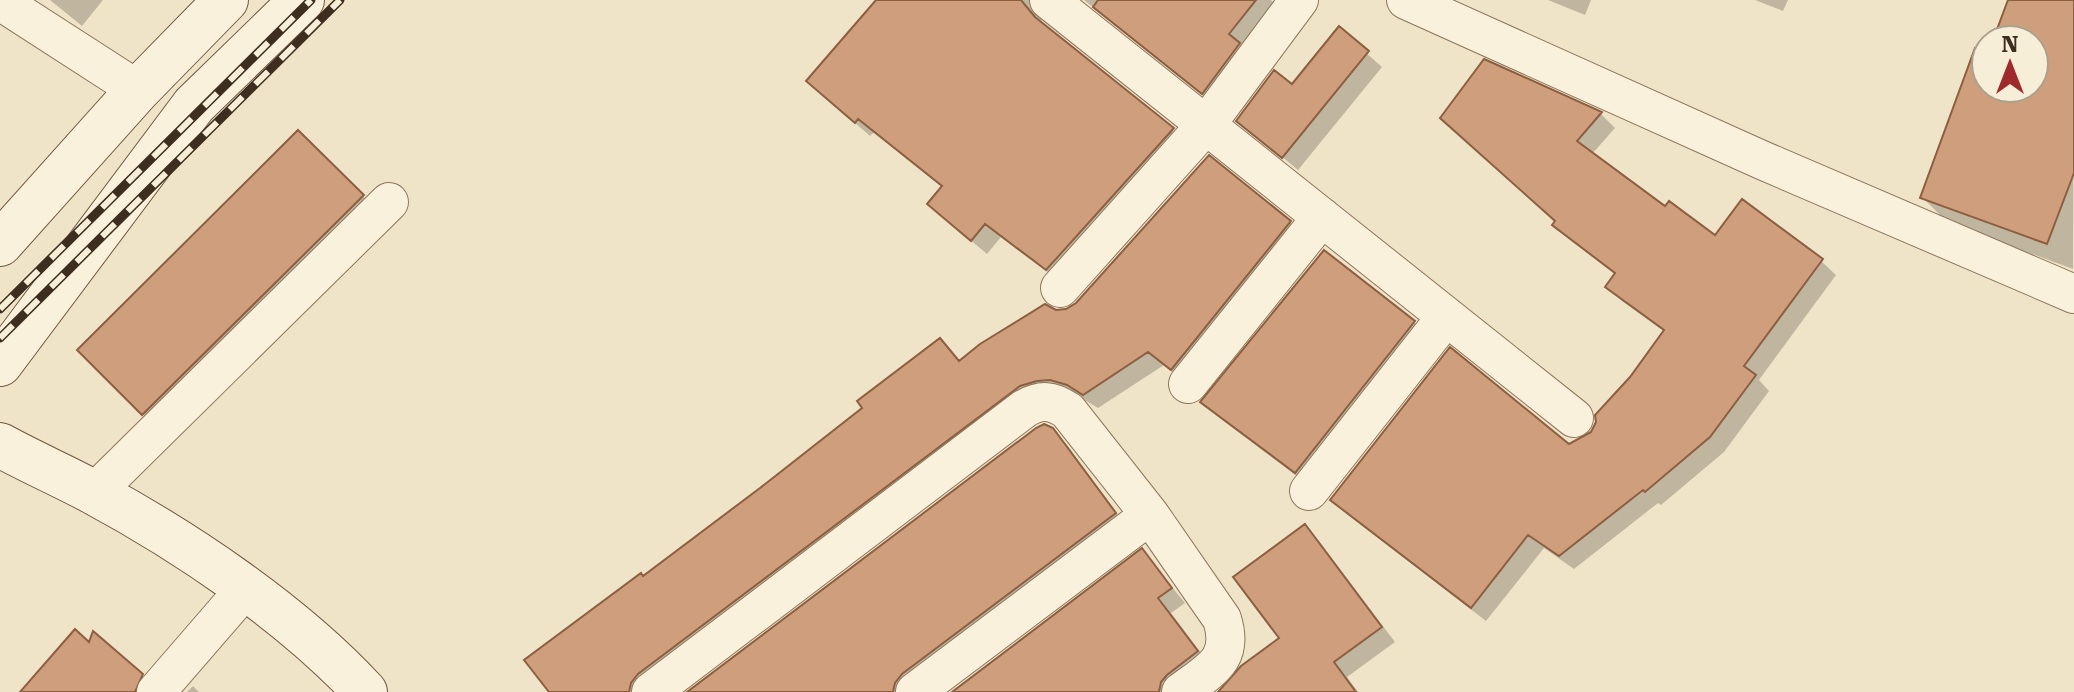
<svg xmlns="http://www.w3.org/2000/svg" width="2074" height="692" font-family="'Roboto Serif',serif">
<style>
.shadow{fill:#0003}
.building{fill:#cf9f7d;stroke:#8d5f41;stroke-width:2}
.lines{fill:none;stroke-linecap:round;stroke-linejoin:round}
.street-casing{stroke:#8d765c;stroke-width:40}
.secondary-casing{stroke:#6f573f;stroke-width:46}
.street{stroke:#faf1dc;stroke-width:38}
.secondary{stroke:#faf1dc;stroke-width:44}
.rail-casing{stroke:#3d2e20;stroke-width:9}
.rail{stroke:#f7eed8;stroke-width:6;stroke-dasharray:18;stroke-linecap:butt}
</style>
<rect width="100%" height="100%" fill="#f0e4c8"/>
<path class="shadow" d="M 50,0 L 103,0 L 82,26 Z
M 879,0 L 1047,0 L 1041,13 L 1042,24 L 1187,143 L 1062,283 L 1001,237 L 987,254 L 944,218 L 943,187 L 874,132 L 870,136 L 823,95 Z
M 1084,0 L 1271,0 L 1277,6 L 1217,106 Z
M 1548,0 L 1591,0 L 1585,15 Z
M 1755,0 L 1788,0 L 1783,11 Z
M 2010,0 L 2074,0 L 2073,269 L 1948,223 L 1922,197 L 1986,54 L 1986,88 L 2034,88 L 2034,40 L 1995,40 Z
M 1339,29 L 1382,67 L 1298,170 L 1239,121 L 1292,87 Z
M 1484,62 L 1601,114 L 1615,128 L 1592,154 L 1666,209 L 1716,238 L 1821,261 L 1836,275 L 1759,380 L 1769,391 L 1724,452 L 1661,505 L 1658,503 L 1574,569 L 1544,548 L 1486,621 L 1347,514 L 1333,500 L 1568,446 L 1592,434 L 1665,332 L 1622,301 L 1608,286 L 1616,275 L 1569,239 L 1555,225 L 1557,222 Z
M 298,133 L 389,222 L 169,439 L 80,350 Z
M 1290,222 L 1304,236 L 1187,383 L 1164,365 L 1098,408 L 1083,399 L 1065,394 L 649,692 L 551,692 L 644,578 L 865,408 L 940,340 L 961,362 L 1056,312 L 1067,311 Z
M 1414,322 L 1428,337 L 1310,486 L 1217,416 L 1203,401 Z
M 1052,429 L 1067,445 L 1128,529 L 913,692 L 691,692 Z
M 1305,527 L 1319,541 L 1395,642 L 1347,677 L 1358,692 L 1221,692 L 1282,639 Z
M 1142,551 L 1185,603 L 1171,613 L 1211,666 L 1179,692 L 955,692 Z
M 193,686 L 199,692 L 187,692 Z"/>
<path class="building" d="M 876,0 L 1021,0 L 1035,17 L 1174,128 L 1046,270 L 985,224 L 971,241 L 927,204 L 942,186 L 858,119 L 855,123 L 806,81 Z
M 1098,0 L 1256,0 L 1229,34 L 1240,43 L 1202,94 L 1093,7 Z
M 2008,0 L 2074,0 L 2074,173 L 2047,244 L 1920,198 L 1975,48 L 1986,52 L 1986,88 L 2034,88 L 2034,40 L 1993,40 Z
M 1339,26 L 1369,51 L 1282,158 L 1236,121 L 1274,70 L 1292,84 Z
M 1484,59 L 1602,112 L 1577,141 L 1665,206 L 1669,201 L 1715,235 L 1742,199 L 1823,259 L 1744,366 L 1756,375 L 1710,437 L 1645,492 L 1643,490 L 1559,556 L 1528,535 L 1471,608 L 1330,500 L 1450,347 L 1569,444 L 1591,432 L 1596,422 L 1595,415 L 1630,377 L 1664,330 L 1605,287 L 1615,273 L 1552,225 L 1555,221 L 1440,118 Z
M 298,130 L 364,195 L 142,415 L 77,350 Z
M 1209,155 L 1291,221 L 1171,370 L 1148,352 L 1083,395 L 1067,385 L 1050,380 L 1037,381 L 1020,386 L 638,674 L 631,683 L 629,692 L 549,692 L 524,660 L 641,573 L 643,576 L 760,488 L 862,408 L 857,401 L 940,338 L 959,361 L 980,344 L 1045,304 L 1056,310 L 1066,309 L 1076,303 Z
M 1324,250 L 1415,321 L 1295,473 L 1200,402 Z
M 1044,424 L 1053,428 L 1116,513 L 902,674 L 895,683 L 893,692 L 687,692 L 1036,428 Z
M 1305,524 L 1382,627 L 1334,662 L 1356,692 L 1218,692 L 1241,666 L 1279,638 L 1233,577 Z
M 1142,548 L 1172,588 L 1158,598 L 1198,651 L 1167,675 L 1161,682 L 1159,692 L 952,692 Z
M 75,629 L 89,642 L 93,631 L 143,674 L 135,692 L 20,692 Z"/>
<g class="lines">
<g class="street-casing">
<path id="street" d="M 1049,0 L 1574,418
M 1406,0 L 1764,161 L 2074,294
M 0,1 L 138,90
M 1060,288 L 1206,125 L 1299,0
M 1188,384 L 1322,217
M 1309,491 L 1446,317
M 94,493 L 389,202
M 156,692 L 246,588
M 651,692 L 1024,409 C 1041,399 1052,400 1068,411 L 1150,515 L 1222,619 C 1235,660 1210,670 1181,692
M 915,692 L 1150,515"/>
</g>
<g class="secondary-casing">
<path id="secondary" d="M 0,244 L 138,90 L 226,0
M 0,364 L 194,105 L 302,0
M 0,445 C 31,462 63,476 93,492 C 186,542 293,614 365,692"/>
</g>
<use href="#street" class="street"/>
<use href="#secondary" class="secondary"/>
<g class="rail-casing">
<path id="rail" d="M 0,309 L 311,0
M 0,338 L 340,0"/>
</g>
<use href="#rail" class="rail"/>
</g>
<g transform="translate(2010 64)"><circle r="38" fill="#f7eed8" stroke="#ada18e" stroke-width="2"/>
<path d="M0-6L14 30L0 20L-14 30Z" fill="#9e2a2b"/>
<text y="-12" font-size="22" font-weight="bold" text-anchor="middle" fill="#3d2e20">N</text>
</g>
</svg>
